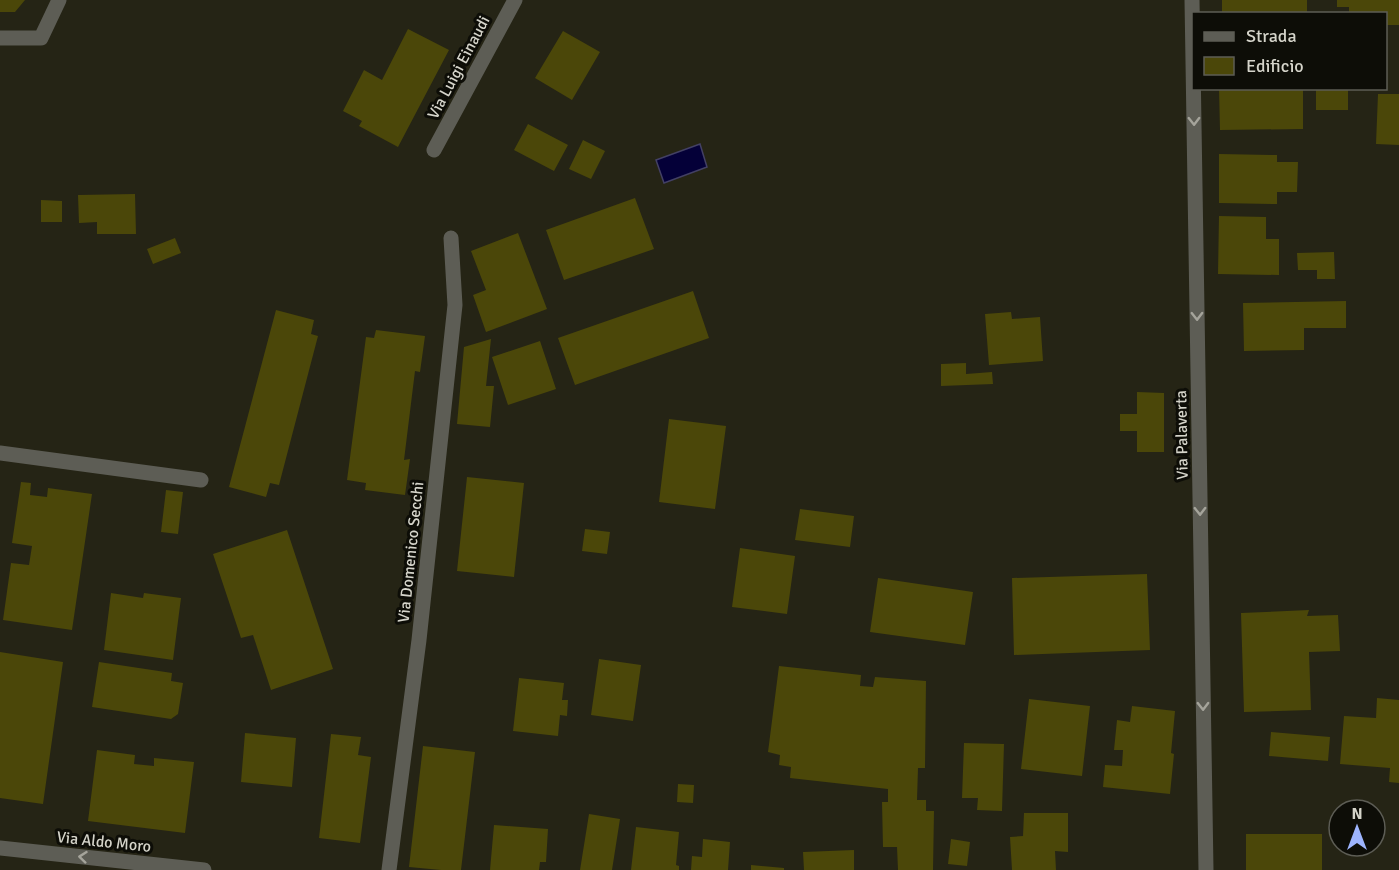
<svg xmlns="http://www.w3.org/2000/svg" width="1399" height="870" font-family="Signika,sans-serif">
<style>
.water{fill:#040038;stroke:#434064;stroke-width:1.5}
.building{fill:#4b4709}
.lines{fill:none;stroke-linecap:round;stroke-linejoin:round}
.minor{stroke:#5d5d55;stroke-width:15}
.oneway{stroke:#a5a49b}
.labels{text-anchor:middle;stroke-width:6;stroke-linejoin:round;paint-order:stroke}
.street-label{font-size:16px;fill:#d5d4ca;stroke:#0d0d07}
</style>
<rect width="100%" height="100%" fill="#252415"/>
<path class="water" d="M 700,144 L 707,167 L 664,183 L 656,160 Z"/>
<path class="building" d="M 0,0 L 25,0 L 15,12 L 0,12 Z
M 1222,0 L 1307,0 L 1307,14 L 1222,14 Z
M 1337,0 L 1399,0 L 1399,25 L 1386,25 L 1386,14 L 1349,14 L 1349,7 L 1337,7 Z
M 408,29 L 449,50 L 398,147 L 359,126 L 362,121 L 343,111 L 364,70 L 382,80 Z
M 563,31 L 600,52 L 572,100 L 535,78 Z
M 1219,88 L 1303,88 L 1303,129 L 1220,130 Z
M 1316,88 L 1348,88 L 1348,110 L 1316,110 Z
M 1378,94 L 1399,94 L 1399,145 L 1376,144 Z
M 528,124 L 568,145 L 554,171 L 514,150 Z
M 583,140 L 605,151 L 591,179 L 569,169 Z
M 1219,154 L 1277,155 L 1277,162 L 1298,162 L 1297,192 L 1277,192 L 1277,204 L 1219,203 Z
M 135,194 L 136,234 L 97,234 L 97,222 L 79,223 L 78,195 Z
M 635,198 L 654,249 L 564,280 L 546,230 Z
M 41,200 L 62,201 L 62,222 L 41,222 Z
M 1219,216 L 1266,217 L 1266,239 L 1279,239 L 1279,275 L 1218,274 Z
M 518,233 L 547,309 L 486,332 L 473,295 L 486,290 L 471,251 Z
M 175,238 L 181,253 L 153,264 L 147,249 Z
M 1334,252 L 1335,279 L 1317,279 L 1317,270 L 1298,270 L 1297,253 Z
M 693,291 L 709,338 L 575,385 L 558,338 Z
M 1346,301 L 1346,328 L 1304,328 L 1304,350 L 1244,351 L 1243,303 Z
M 276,310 L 314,320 L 311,334 L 318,336 L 279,485 L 270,483 L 266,497 L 229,487 Z
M 1011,312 L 1012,319 L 1040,317 L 1043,361 L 989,365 L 985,314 Z
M 376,330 L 425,336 L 420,372 L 415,371 L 404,460 L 410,459 L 405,495 L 365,490 L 366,483 L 347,480 L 366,337 L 374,338 Z
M 491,339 L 486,386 L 494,386 L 490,427 L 457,424 L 464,347 Z
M 540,341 L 556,389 L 508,405 L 492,357 Z
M 966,363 L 966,374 L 992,372 L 993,384 L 941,386 L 941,364 Z
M 1137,392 L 1164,393 L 1164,452 L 1137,452 L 1137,431 L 1120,431 L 1120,414 L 1137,414 Z
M 669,419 L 726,426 L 715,509 L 659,502 Z
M 467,477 L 524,483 L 514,577 L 457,571 Z
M 21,482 L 31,483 L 30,495 L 47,497 L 48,488 L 92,494 L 72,630 L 3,620 L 11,563 L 29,565 L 32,546 L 12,543 Z
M 166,490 L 183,492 L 178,534 L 161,532 Z
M 800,509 L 854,516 L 850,547 L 795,540 Z
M 585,529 L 610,532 L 607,554 L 582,551 Z
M 287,530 L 333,669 L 271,690 L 253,635 L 241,638 L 213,554 Z
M 740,548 L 795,556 L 787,614 L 732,607 Z
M 1147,574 L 1150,650 L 1014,655 L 1012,578 Z
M 878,578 L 973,592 L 965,645 L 870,632 Z
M 111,593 L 143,598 L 144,593 L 181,598 L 173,660 L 104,650 Z
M 1309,610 L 1307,616 L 1338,615 L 1340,651 L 1309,652 L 1311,710 L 1244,712 L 1241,613 Z
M 0,652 L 63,662 L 43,804 L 0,798 Z
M 599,659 L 641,665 L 633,721 L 591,715 Z
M 99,662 L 172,673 L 171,681 L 183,683 L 178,714 L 171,719 L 92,707 Z
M 779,666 L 861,675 L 860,686 L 873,687 L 875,677 L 926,681 L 925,768 L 918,768 L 917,800 L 926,800 L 926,811 L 934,811 L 933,870 L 898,870 L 897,847 L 883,847 L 882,802 L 888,802 L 888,789 L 790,778 L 791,767 L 779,765 L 780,755 L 768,752 Z
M 519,678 L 564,683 L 562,700 L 568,700 L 567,716 L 560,715 L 558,736 L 513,731 Z
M 1377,698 L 1399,700 L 1399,783 L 1389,782 L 1390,768 L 1340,764 L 1344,716 L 1376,718 Z
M 1029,699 L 1090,706 L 1082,776 L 1021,769 Z
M 1132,706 L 1175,711 L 1171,753 L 1174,754 L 1170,794 L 1103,787 L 1105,765 L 1122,766 L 1123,750 L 1114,750 L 1117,720 L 1130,722 Z
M 1271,732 L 1330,737 L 1328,761 L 1269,756 Z
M 245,733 L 296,738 L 292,787 L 241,782 Z
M 331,734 L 361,737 L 358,755 L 371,757 L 360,843 L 319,838 Z
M 964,743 L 1004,744 L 1002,811 L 977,810 L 978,798 L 962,798 Z
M 423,746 L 475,752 L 461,870 L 441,870 L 409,867 Z
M 97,750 L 135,755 L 134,764 L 154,766 L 154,758 L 194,762 L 185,833 L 88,821 Z
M 678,784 L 694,785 L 693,803 L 677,802 Z
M 1024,813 L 1068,813 L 1068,852 L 1055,851 L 1056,870 L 1012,870 L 1010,837 L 1023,836 Z
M 589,814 L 620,819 L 612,870 L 580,870 Z
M 494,825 L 548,829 L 546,862 L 540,862 L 539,870 L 490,870 Z
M 636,827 L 679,832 L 676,865 L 679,866 L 679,870 L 631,870 Z
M 1246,834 L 1322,834 L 1322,870 L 1246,870 Z
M 703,839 L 730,842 L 728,870 L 691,870 L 692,856 L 702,857 Z
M 951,839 L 970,842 L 967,866 L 948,864 Z
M 854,850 L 854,870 L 804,870 L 803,852 Z
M 751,865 L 784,868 L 784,870 L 751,870 Z"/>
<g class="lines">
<path class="minor" d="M 1192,0 L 1206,870
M 0,38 L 41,38 L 59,0
M 434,150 L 515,0
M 0,453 L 201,480
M 0,848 L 204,870
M 389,870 L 419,640 L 455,305 L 451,238"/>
</g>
<defs><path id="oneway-chevron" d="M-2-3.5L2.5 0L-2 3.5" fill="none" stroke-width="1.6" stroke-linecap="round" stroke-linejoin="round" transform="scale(1.5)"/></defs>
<g class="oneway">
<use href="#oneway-chevron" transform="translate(1194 121) rotate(89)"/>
<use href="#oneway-chevron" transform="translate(1197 316) rotate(89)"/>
<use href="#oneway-chevron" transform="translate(1200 511) rotate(89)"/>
<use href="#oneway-chevron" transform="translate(1203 706) rotate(89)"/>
<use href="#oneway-chevron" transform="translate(83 857) rotate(-174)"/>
</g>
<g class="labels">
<g class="street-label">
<text transform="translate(458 67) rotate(-62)" y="6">Via Luigi Einaudi</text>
<text transform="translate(1181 435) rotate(-91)" y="6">Via Palaverta</text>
<text transform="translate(410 552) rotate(-84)" y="6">Via Domenico Secchi</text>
<text transform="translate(104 841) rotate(6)" y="6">Via Aldo Moro</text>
</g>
</g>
<rect x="1192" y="12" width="195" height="78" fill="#0d0d07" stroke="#5d5d55" stroke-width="1.5"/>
<rect x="1204" y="32" width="30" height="9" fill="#5d5d55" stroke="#5d5d55" stroke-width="1.5"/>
<text x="1246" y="42" font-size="18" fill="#d5d4ca">Strada</text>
<rect x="1204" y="57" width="30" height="18" fill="#4b4709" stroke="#5d5d55" stroke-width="1.5"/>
<text x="1246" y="72" font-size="18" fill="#d5d4ca">Edificio</text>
<g transform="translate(1357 828)"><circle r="28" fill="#0d0d07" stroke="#5d5d55" stroke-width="1.5"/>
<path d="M0-4.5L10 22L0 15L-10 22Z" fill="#9db4fd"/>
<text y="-9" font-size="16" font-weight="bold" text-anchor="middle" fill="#d5d4ca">N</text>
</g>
</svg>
